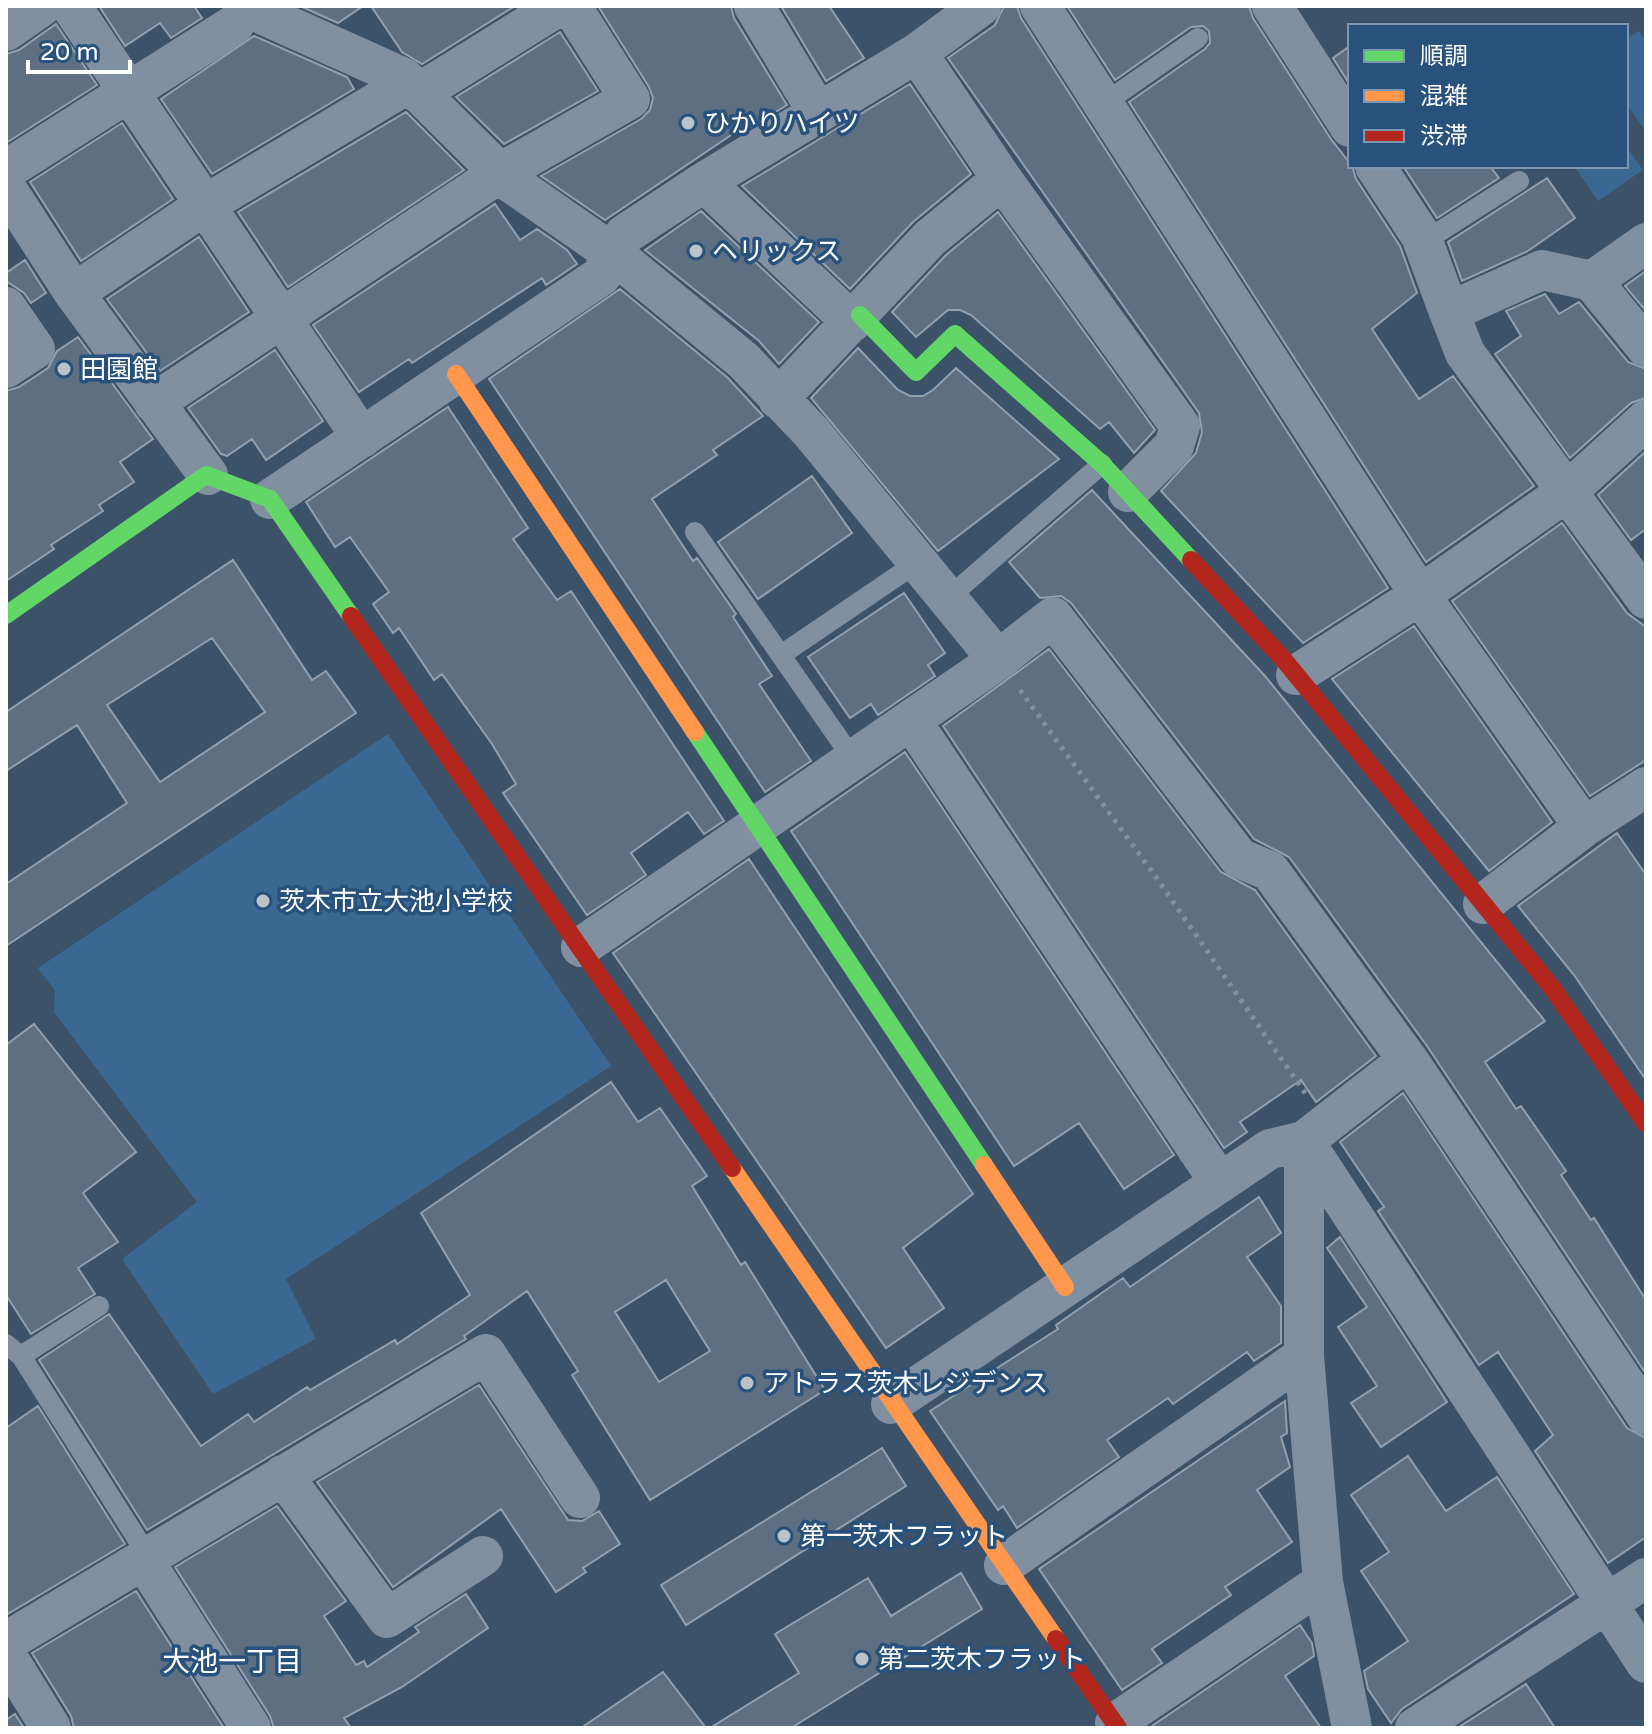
<svg xmlns="http://www.w3.org/2000/svg" width="1652" height="1734" font-family="'Varela Round','Noto Sans JP',sans-serif">
<style>
.green{fill:#3b6893}
.building{fill:#5d6f81;stroke:#93a1af;stroke-width:2;fill-rule:evenodd}
.lines{fill:none;stroke-linecap:round;stroke-linejoin:round}
.path{stroke:#8090a0;stroke-width:5;stroke-dasharray:4 6;stroke-linecap:butt}
.lane{stroke:#8090a0;stroke-width:20}
.street{stroke:#8090a0;stroke-width:40}
.fast{stroke:#63d668;stroke-width:18}
.slow{stroke:#ff974d;stroke-width:18}
.jam{stroke:#b3261e;stroke-width:18}
.poi-dot{fill:#bac2ca;stroke:#28517c;stroke-width:3}
.labels{text-anchor:middle;stroke-width:7;stroke-linejoin:round;paint-order:stroke}
.poi-label{font-size:26px;fill:#fff;stroke:#28517c;text-anchor:start}
.neighbourhood-label{font-size:28px;fill:#fff;stroke:#28517c}
</style>
<rect width="100%" height="100%" fill="#3b5269"/>
<path class="green" d="M 1639,31 L 1646,41 L 1646,132 L 1626,103 L 1626,39 Z
M 1626,146 L 1643,170 L 1598,201 L 1574,166 L 1626,166 Z
M 388,734 L 611,1066 L 286,1279 L 316,1339 L 213,1394 L 122,1259 L 197,1202 L 54,1012 L 55,991 L 38,968 Z"/>
<path class="building" d="M 99,6 L 194,6 L 202,18 L 171,38 L 160,23 L 125,46 Z
M 300,6 L 363,6 L 338,23 Z
M 371,6 L 515,6 L 422,64 L 402,52 Z
M 598,6 L 731,6 L 734,18 L 787,105 L 746,130 L 752,121 L 605,220 L 541,176 L 641,119 L 650,110 L 653,98 L 649,87 Z
M 781,6 L 829,6 L 864,58 L 826,81 Z
M 1004,6 L 1017,6 L 1021,18 L 1388,588 L 1303,643 L 1161,491 L 1196,453 L 1202,432 L 1199,413 L 948,58 L 995,25 Z
M 1067,6 L 1249,6 L 1253,18 L 1331,139 L 1352,166 L 1356,179 L 1400,246 L 1417,293 L 1372,329 L 1419,399 L 1453,376 L 1534,486 L 1426,562 L 1129,102 L 1205,49 L 1210,43 L 1209,31 L 1203,26 L 1191,27 L 1115,80 Z
M 56,24 L 97,85 L 6,143 L 6,54 L 19,50 Z
M 560,32 L 598,91 L 504,144 L 456,97 Z
M 254,36 L 347,77 L 354,89 L 212,174 L 161,99 Z
M 1350,46 L 1350,85 L 1333,58 Z
M 910,84 L 971,174 L 913,222 L 850,289 L 742,186 Z
M 406,112 L 464,170 L 288,287 L 238,212 Z
M 122,123 L 173,199 L 81,261 L 30,182 Z
M 1403,166 L 1490,166 L 1499,178 L 1437,218 Z
M 1547,178 L 1575,218 L 1528,251 L 1462,281 L 1448,242 Z
M 495,204 L 520,240 L 537,229 L 567,250 L 577,264 L 546,285 L 542,278 L 412,363 L 409,359 L 359,392 L 313,325 Z
M 701,211 L 819,322 L 779,364 L 759,341 L 645,250 Z
M 998,212 L 1155,430 L 1134,453 L 1109,422 L 1100,429 L 971,315 L 960,310 L 948,310 L 916,337 L 892,312 L 946,255 Z
M 199,237 L 249,312 L 160,371 L 107,299 Z
M 25,260 L 46,293 L 31,303 L 24,293 L 6,281 L 6,273 Z
M 1646,271 L 1646,311 L 1625,286 Z
M 620,289 L 728,378 L 763,416 L 713,450 L 717,455 L 652,499 L 693,561 L 697,558 L 736,614 L 733,617 L 772,676 L 759,684 L 811,761 L 765,792 L 489,379 Z
M 1545,294 L 1559,314 L 1579,302 L 1628,362 L 1646,369 L 1646,398 L 1631,403 L 1570,458 L 1495,354 L 1521,336 L 1506,311 Z
M 78,337 L 153,439 L 120,462 L 134,482 L 99,505 L 103,511 L 51,545 L 54,549 L 6,581 L 6,391 L 19,387 L 48,368 L 57,351 Z
M 858,348 L 898,390 L 910,396 L 923,396 L 933,390 L 956,368 L 1059,459 L 938,551 L 811,398 Z
M 275,350 L 323,421 L 266,460 L 252,439 L 227,456 L 221,454 L 188,408 Z
M 448,407 L 528,528 L 513,539 L 557,600 L 571,591 L 724,821 L 704,834 L 688,812 L 631,853 L 646,875 L 587,915 L 503,793 L 516,784 L 492,744 L 442,674 L 434,680 L 399,628 L 393,633 L 373,604 L 389,592 L 350,537 L 335,547 L 306,502 Z
M 1646,451 L 1646,529 L 1631,540 L 1598,495 Z
M 812,476 L 852,533 L 758,599 L 718,542 Z
M 1092,490 L 1265,676 L 1545,1021 L 1485,1062 L 1516,1109 L 1521,1106 L 1546,1142 L 1566,1171 L 1561,1175 L 1591,1220 L 1594,1218 L 1646,1300 L 1646,1374 L 1427,1046 L 1289,857 L 1254,839 L 1071,603 L 1061,596 L 1040,598 L 1009,562 Z
M 1562,523 L 1627,613 L 1646,627 L 1646,760 L 1590,796 L 1452,601 Z
M 233,560 L 312,680 L 326,671 L 356,713 L 6,946 L 6,884 L 127,803 L 77,725 L 6,771 L 6,712 ZM 212,638 L 265,712 L 160,782 L 107,705 Z
M 904,593 L 945,653 L 928,665 L 935,676 L 878,715 L 871,704 L 850,718 L 808,657 Z
M 1414,626 L 1552,822 L 1489,871 L 1332,679 Z
M 1049,649 L 1221,872 L 1255,890 L 1376,1056 L 1316,1102 L 1301,1080 L 1240,1122 L 1247,1132 L 1224,1148 L 943,726 Z
M 905,752 L 1174,1155 L 1124,1189 L 1079,1123 L 1014,1166 L 791,831 Z
M 1617,833 L 1646,875 L 1646,1080 L 1574,975 L 1518,906 Z
M 749,859 L 973,1194 L 903,1248 L 944,1308 L 886,1348 L 613,953 Z
M 34,1024 L 136,1152 L 83,1193 L 118,1242 L 78,1268 L 95,1294 L 31,1334 L 6,1295 L 6,1045 Z
M 611,1082 L 638,1122 L 660,1108 L 707,1176 L 692,1186 L 741,1265 L 745,1262 L 825,1390 L 650,1500 L 572,1375 L 578,1371 L 527,1291 L 464,1336 L 466,1339 L 147,1530 L 39,1360 L 109,1314 L 201,1446 L 248,1414 L 254,1422 L 307,1387 L 310,1390 L 395,1340 L 397,1344 L 470,1295 L 421,1213 ZM 666,1280 L 710,1351 L 659,1382 L 615,1312 Z
M 1403,1093 L 1627,1428 L 1646,1438 L 1646,1537 L 1608,1563 L 1535,1451 L 1553,1435 L 1498,1352 L 1479,1365 L 1378,1211 L 1384,1207 L 1340,1142 Z
M 1259,1197 L 1281,1233 L 1247,1257 L 1281,1306 L 1281,1343 L 1254,1361 L 1247,1352 L 1173,1404 L 1168,1398 L 1107,1440 L 1119,1457 L 1017,1528 L 1003,1506 L 998,1510 L 930,1411 L 1058,1329 L 1056,1325 L 1123,1278 L 1130,1287 Z
M 1340,1237 L 1447,1402 L 1381,1447 L 1351,1403 L 1377,1386 L 1338,1327 L 1367,1307 L 1327,1248 Z
M 479,1385 L 568,1520 L 582,1521 L 599,1511 L 620,1544 L 583,1568 L 586,1572 L 556,1592 L 501,1509 L 393,1587 L 317,1482 Z
M 1285,1401 L 1287,1433 L 1281,1437 L 1290,1467 L 1257,1490 L 1292,1542 L 1225,1587 L 1231,1595 L 1152,1649 L 1162,1663 L 1122,1690 L 1039,1569 Z
M 38,1406 L 125,1544 L 6,1615 L 6,1428 Z
M 882,1448 L 906,1486 L 686,1625 L 661,1585 Z
M 1408,1456 L 1446,1511 L 1497,1477 L 1574,1594 L 1402,1709 L 1391,1723 L 1368,1689 L 1364,1671 L 1408,1641 L 1361,1571 L 1389,1552 L 1351,1495 Z
M 277,1506 L 346,1601 L 324,1616 L 356,1665 L 364,1661 L 367,1667 L 419,1632 L 415,1627 L 466,1594 L 488,1628 L 402,1687 L 344,1718 L 351,1728 L 274,1728 L 270,1716 L 175,1567 Z
M 961,1573 L 982,1609 L 791,1728 L 710,1728 L 799,1673 L 775,1634 L 868,1578 L 891,1616 Z
M 136,1591 L 224,1728 L 74,1728 L 71,1716 L 32,1653 Z
M 1300,1625 L 1312,1643 L 1314,1656 L 1285,1676 L 1321,1728 L 1149,1728 Z
M 663,1672 L 706,1728 L 581,1728 Z
M 1526,1684 L 1555,1728 L 1459,1727 Z
M 15,1714 L 24,1728 L 6,1728 L 6,1720 Z"/>
<g class="lines">
<path class="path" d="M 1020,690 L 1158,880 L 1307,1096"/>
<path class="lane" d="M 1103,104 L 1198,38
M 1423,242 L 1519,181
M 695,532 L 853,759
M 948,598 L 1102,464
M 781,655 L 918,562
M 6,1344 L 21,1356 L 148,1556
M 21,1356 L 99,1306"/>
<path class="street" d="M 71,6 L 362,438
M 244,6 L 404,78 L 507,180 L 615,255 L 744,361 L 812,433 L 998,660
M 754,6 L 817,111
M 1040,6 L 1420,595 L 1584,827
M 1272,6 L 1350,127
M 6,31 L 42,6
M 917,53 L 1002,179 L 1180,426 L 1174,446 L 1128,492
M 419,93 L 559,6
M 1375,166 L 1421,236 L 1449,312
M 6,170 L 234,25
M 704,182 L 852,322
M 6,188 L 74,293 L 208,475
M 1646,243 L 1592,281 L 1542,270 L 1449,312 L 1465,353 L 1646,599
M 1592,281 L 1646,347
M 74,293 L 205,205 L 409,83
M 6,307 L 35,349 L 6,368
M 778,399 L 930,238 L 1002,179
M 154,403 L 500,173 L 630,99 L 571,6
M 270,499 L 601,276 L 624,235 L 704,182 L 917,53 L 981,6
M 1296,675 L 1420,595 L 1569,490 L 1646,420
M 911,720 L 1220,1183
M 1483,904 L 1584,827 L 1646,787
M 581,947 L 998,660 L 1053,617 L 1239,858 L 1270,871 L 1408,1060
M 1304,1141 L 1646,1663
M 1304,1141 L 1304,1356 L 1323,1582 L 1352,1728
M 891,1404 L 1270,1149 L 1304,1141 L 1408,1060 L 1646,1415
M 283,1475 L 387,1618 L 483,1556
M 143,1559 L 251,1728
M 1004,1565 L 1304,1356
M 6,1642 L 486,1354 L 580,1498
M 6,1655 L 51,1728
M 1115,1723 L 1323,1582
M 1415,1728 L 1646,1578"/>
<path class="fast" d="M 860,315 L 916,372 L 955,334 L 1102,464 L 1191,560
M 6,615 L 206,475 L 270,499 L 351,616
M 695,732 L 984,1165"/>
<path class="slow" d="M 456,374 L 695,732
M 984,1165 L 1065,1287
M 732,1168 L 1056,1639"/>
<path class="jam" d="M 1191,560 L 1284,660 L 1553,989 L 1646,1124
M 351,616 L 732,1168
M 1056,1639 L 1118,1728"/>
</g>
<g class="poi-dot">
<circle cx="688" cy="123" r="8"/>
<circle cx="696" cy="251" r="8"/>
<circle cx="64" cy="369" r="8"/>
<circle cx="263" cy="901" r="8"/>
<circle cx="747" cy="1383" r="8"/>
<circle cx="784" cy="1536" r="8"/>
<circle cx="862" cy="1659" r="8"/>
</g>
<g class="labels">
<g class="poi-label">
<text x="704" y="132">ひかりハイツ</text>
<text x="712" y="260">ヘリックス</text>
<text x="80" y="378">田園館</text>
<text x="279" y="910">茨木市立大池小学校</text>
<text x="763" y="1392">アトラス茨木レジデンス</text>
<text x="800" y="1545">第一茨木フラット</text>
<text x="878" y="1668">第二茨木フラット</text>
</g>
<g class="neighbourhood-label">
<text x="232" y="1671">大池一丁目</text>
</g>
</g>
<rect width="1652" height="1734" fill="none" stroke="#ffffff" stroke-width="16"/>
<rect x="1348" y="24" width="280" height="144" fill="#28517c" stroke="#7e97b0" stroke-width="2"/>
<rect x="1364" y="50" width="40" height="12" fill="#63d668" stroke="#7e97b0" stroke-width="2"/>
<text x="1420" y="64" font-size="24" fill="#ffffff">順調</text>
<rect x="1364" y="90" width="40" height="12" fill="#ff974d" stroke="#7e97b0" stroke-width="2"/>
<text x="1420" y="104" font-size="24" fill="#ffffff">混雑</text>
<rect x="1364" y="130" width="40" height="12" fill="#b3261e" stroke="#7e97b0" stroke-width="2"/>
<text x="1420" y="144" font-size="24" fill="#ffffff">渋滞</text>
<path d="M28 60v12h102v-12" fill="none" stroke="#ffffff" stroke-width="4"/>
<text x="40" y="60" font-size="24" fill="#ffffff" stroke="#28517c" stroke-width="6" paint-order="stroke">20 m</text>
</svg>
